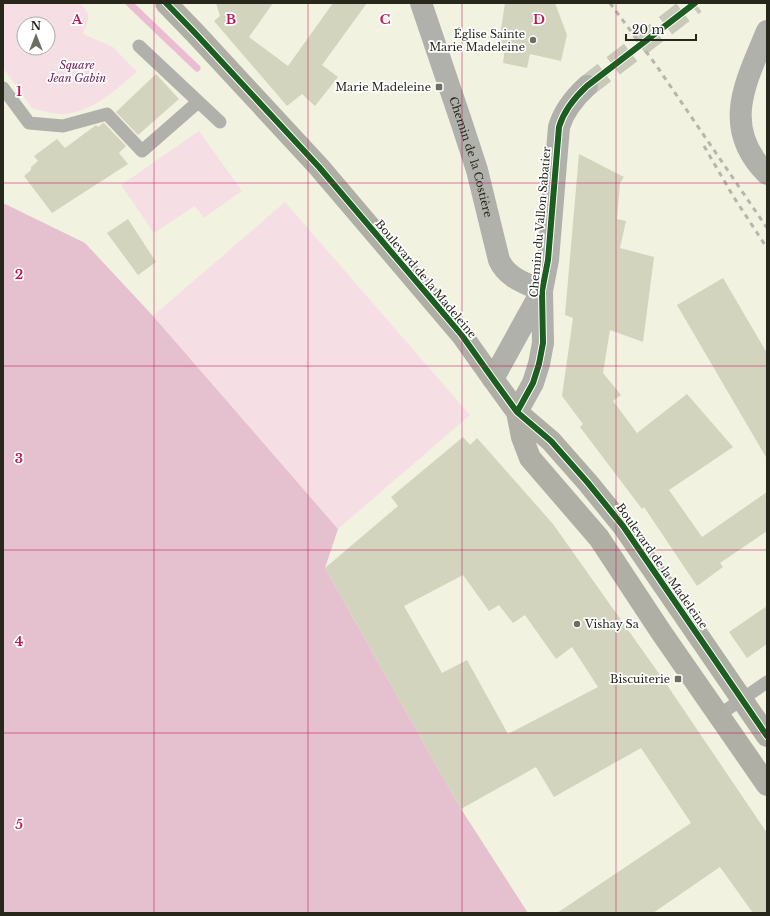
<svg xmlns="http://www.w3.org/2000/svg" width="770" height="916" font-family="'Libre Baskerville',serif">
<style>
.green{fill:#f6dfe4;fill-rule:evenodd}
.forest{fill:#e5c0ce}
.lines{fill:none;stroke-linecap:round;stroke-linejoin:round}
.stream{stroke:#ecbcd3;stroke-width:7}
.building{fill:#d3d4bd;fill-rule:evenodd}
.street-tunnel{stroke:#c9c9b9;stroke-width:22;stroke-dasharray:22 11;stroke-linecap:butt}
.lane{stroke:#b0b1aa;stroke-width:13}
.street{stroke:#b0b1aa;stroke-width:22}
.secondary{stroke:#afafa6;stroke-width:22}
.rail{stroke:#b6b6ac;stroke-width:3;stroke-dasharray:5 5;stroke-linecap:butt}
.cycleway-casing{stroke:#fff;stroke-width:8}
.cycleway{stroke:#1b5e20;stroke-width:6}
.grid{fill:none;stroke:#c2185b;stroke-width:1;stroke-opacity:0.55}
.poi-dot{fill:#6e6e60;stroke:#fff;stroke-width:1.5}
.labels{text-anchor:middle;stroke-width:3.5;stroke-linejoin:round;paint-order:stroke}
.poi-label{font-size:11px;fill:#27271b;stroke:#fff;text-anchor:end}
.park-label{font-size:11px;font-style:italic;fill:#691b4f;stroke:#fff}
.street-label{font-size:11px;fill:#27271b;stroke:#fff}
.grid-label{font-size:13px;text-anchor:middle;font-weight:bold;fill:#c2185b;stroke:#fff;stroke-width:3.5;stroke-linejoin:round;paint-order:stroke}
</style>
<rect width="100%" height="100%" fill="#f1f2e0"/>
<path class="green" d="M 3,3 L 80,3 C 92,16 89,18 83,34 L 113,47 L 137,72 C 115,90 95,110 66,114 C 55,115 43,111 32,108 L 3,68 ZM 24,24 L 48,24 L 48,48 L 24,48 Z
M 199,131 L 242,191 L 204,218 L 195,206 L 154,233 L 121,185 Z
M 285,202 L 470,415 L 338,529 L 153,316 Z"/>
<path class="forest" d="M 3,203 L 85,243 L 153,316 L 338,529 L 325,568 L 461,809 L 528,913 L 3,913 Z"/>
<g class="lines">
<path class="stream" d="M 129,3 L 197,68"/>
</g>
<path class="building" d="M 216,3 L 273,3 L 249,37 L 288,66 L 333,3 L 367,3 L 322,65 L 338,77 L 315,106 L 302,94 L 287,106 L 214,21 L 220,16 Z
M 505,3 L 555,3 L 567,35 L 561,61 L 530,54 L 527,68 L 503,63 L 505,47 L 501,46 L 501,29 Z
M 156,74 L 179,99 L 138,135 L 116,112 Z
M 103,123 L 104,123 L 126,146 L 119,153 L 128,164 L 52,213 L 24,176 L 31,170 L 31,167 L 38,161 L 34,156 L 57,139 L 65,148 L 96,125 L 98,127 Z
M 579,154 L 624,177 L 620,183 L 617,219 L 626,221 L 620,248 L 654,257 L 643,342 L 610,330 L 603,373 L 621,395 L 613,401 L 637,433 L 687,394 L 733,447 L 669,490 L 702,537 L 767,492 L 767,531 L 720,563 L 723,567 L 697,586 L 644,507 L 642,509 L 580,427 L 583,424 L 562,396 L 573,318 L 565,315 Z
M 128,219 L 156,262 L 138,275 L 107,233 Z
M 723,278 L 767,353 L 767,459 L 677,305 Z
M 463,437 L 470,445 L 477,438 L 553,524 L 667,685 L 767,833 L 767,913 L 753,913 L 720,867 L 653,913 L 557,913 L 691,823 L 641,748 L 554,797 L 536,767 L 461,809 L 325,568 L 398,506 L 391,497 ZM 463,575 L 489,611 L 499,605 L 513,623 L 525,615 L 556,659 L 572,647 L 598,687 L 508,734 L 467,660 L 442,673 L 404,606 Z
M 767,606 L 767,644 L 747,658 L 729,632 Z"/>
<g class="lines">
<path class="street-tunnel" d="M 587,86 L 695,3"/>
<path class="lane" d="M 139,46 L 220,122
M 3,88 L 29,123 L 63,126 L 107,114 L 142,151 L 198,102
M 719,715 L 767,682"/>
<g class="street">
<path id="s1" d="M 421,3 L 461,121 L 477,170 L 499,260 C 507,278 525,283 542,291"/>
<path d="M 767,31 C 746,82 720,127 767,174"/>
<path d="M 493,379 L 541,292"/>
<path d="M 517,412 L 533,383 L 539,364 L 543,343 L 542,291 L 548,260 L 559,127 C 564,110 574,98 587,86"/>
</g>
<path class="secondary" d="M 166,3 L 195,33 L 319,167 L 461,334 L 493,379 L 517,412 L 551,441 L 588,483 L 623,526 L 767,736
M 517,412 L 522,437 L 530,458 L 599,538 L 661,632 L 767,785"/>
<path class="rail" d="M 610,3 L 656,65 L 767,228
M 704,146 L 733,196 L 767,248"/>
<g class="cycleway-casing">
<path id="cycleway" d="M 166,3 L 195,33 L 319,167 L 461,334 L 493,379 L 517,412 L 551,441 L 588,483 L 623,526 L 767,736
M 517,412 L 533,383 L 539,364 L 543,343 L 542,291 L 548,260 L 559,127 C 564,110 574,98 587,86 L 695,3"/>
</g>
<use href="#cycleway" class="cycleway"/>
</g>
<path class="grid" d="M 154,3 L 154,913M 308,3 L 308,913M 462,3 L 462,913M 616,3 L 616,913M 3,183 L 767,183M 3,366 L 767,366M 3,550 L 767,550M 3,733 L 767,733"/>
<g class="poi-dot">
<circle cx="533" cy="40" r="4"/>
<rect x="435" y="83" width="8" height="8" rx="2"/>
<circle cx="577" cy="624" r="4"/>
<rect x="674" y="675" width="8" height="8" rx="2"/>
</g>
<g class="labels">
<g class="poi-label">
<text x="525" y="38">Église Sainte<tspan x="525" dy="13">Marie Madeleine</tspan></text>
<text x="431" y="91">Marie Madeleine</text>
<text x="585" y="628" text-anchor="start">Vishay Sa</text>
<text x="670" y="683">Biscuiterie</text>
</g>
<g class="park-label">
<text x="77" y="69">Square<tspan x="77" dy="13">Jean Gabin</tspan></text>
</g>
<g class="street-label">
<text dy="4" stroke="none"><textPath href="#s1" startOffset="162">Chemin de la Costière</textPath></text>
<text transform="translate(540 222) rotate(-85)" y="4">Chemin du Vallon Sabatier</text>
<text transform="translate(426 279) rotate(50)" y="4">Boulevard de la Madeleine</text>
<text transform="translate(662 566) rotate(55)" y="4">Boulevard de la Madeleine</text>
</g>
</g>
<g class="grid-label">
<text x="77" y="24">A</text>
<text x="231" y="24">B</text>
<text x="385" y="24">C</text>
<text x="539" y="24">D</text>
<text x="19" y="96">1</text>
<text x="19" y="279">2</text>
<text x="19" y="463">3</text>
<text x="19" y="646">4</text>
<text x="19" y="829">5</text>
</g>
<rect width="770" height="916" fill="none" stroke="#27271b" stroke-width="8"/>
<g transform="translate(36 36)"><circle r="19" fill="#ffffff" stroke="#a9a9a4"/>
<path d="M0-3L7 15L0 10L-7 15Z" fill="#6e6e60"/>
<text y="-6" font-size="11" font-weight="bold" text-anchor="middle" fill="#27271b">N</text>
</g>
<path d="M626 34v6h70v-6" fill="none" stroke="#27271b" stroke-width="2"/>
<text x="632" y="34" font-size="12" fill="#27271b" stroke="#ffffff" stroke-width="3" paint-order="stroke">20 m</text>
</svg>
